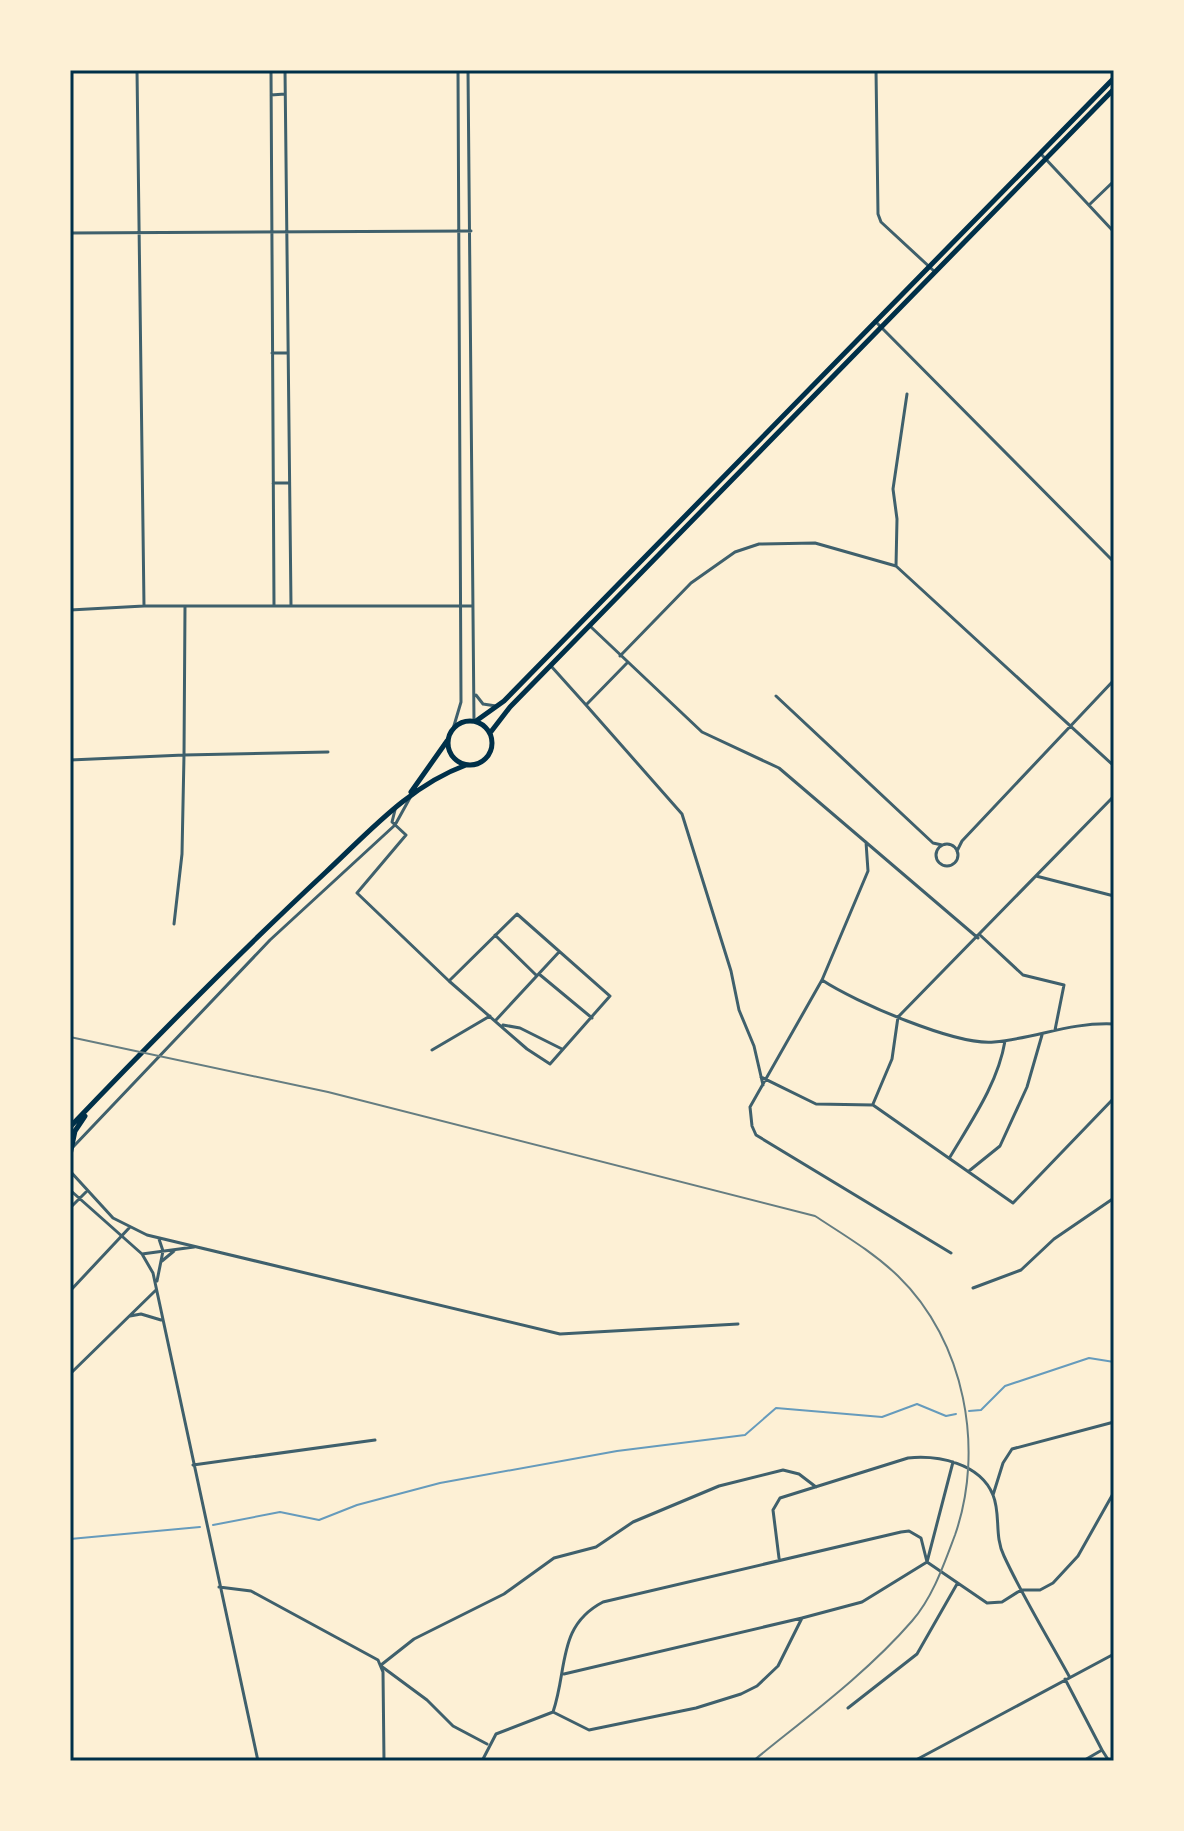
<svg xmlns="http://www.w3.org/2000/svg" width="1184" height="1831" font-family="Roboto,sans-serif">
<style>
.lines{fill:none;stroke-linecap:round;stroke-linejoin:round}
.stream{stroke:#669bbc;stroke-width:2}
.minor{stroke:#3f606c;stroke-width:3}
.trunk{stroke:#003049;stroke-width:5}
.rail{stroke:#657d81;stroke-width:2}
.neatline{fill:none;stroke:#003049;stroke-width:3}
</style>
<rect width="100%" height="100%" fill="#fdf0d5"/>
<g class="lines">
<path class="stream" d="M 969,1411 L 981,1410 L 1005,1386 L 1089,1358 L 1114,1362
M 213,1525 L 280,1512 L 319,1520 L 357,1505 L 440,1483 L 617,1451 L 745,1435 L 776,1408 L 882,1417 L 917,1404 L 946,1416 L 956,1414
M 70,1539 L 200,1527"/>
<path class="minor" d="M 137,70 L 144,606
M 271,70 L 274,606
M 285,70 L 291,605
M 468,70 L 474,721
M 876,70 L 878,214 L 881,222 L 935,272
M 271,95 L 285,94
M 1041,154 L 1114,232
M 1089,205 L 1114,181
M 70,233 L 471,231
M 875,321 L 1114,562
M 272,353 L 288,353
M 273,483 L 289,483
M 896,566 L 897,519 L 893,489 L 907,394
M 70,610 L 144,606 L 473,606
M 591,627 L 702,732 L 779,768 L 978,938
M 620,656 L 691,583 L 735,552 L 759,544 L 815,543 L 896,566 L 1114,766
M 627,663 L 586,705 L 682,814 L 731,971 L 739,1010 L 754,1046 L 763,1085
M 551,666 L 586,705
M 476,695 L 483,704 L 496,706
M 776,696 L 933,843 L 942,845
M 453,729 L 461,702 L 458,70
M 70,760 L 184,755 L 185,606
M 395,810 L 392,822 L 406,835 L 357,893 L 449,981 L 527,1049 L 550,1064 L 610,996 L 517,914 L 449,981
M 866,842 L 868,871 L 822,980 L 750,1107 L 752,1126 L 756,1135 L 951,1253
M936 855a11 11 0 1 1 22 0a11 11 0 1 1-22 0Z
M 957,851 L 962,841 L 1114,680
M 1036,876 L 1114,896
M 174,924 L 182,854 L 184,755 L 328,752
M 495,935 L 536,975
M 980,935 L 1023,975 L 1064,985 L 1055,1030
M 539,974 L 592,1018
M 822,980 C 855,1002 957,1046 994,1042 C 1038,1038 1069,1022 1114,1024
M 496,1020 L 559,952
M 503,1025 L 520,1028 L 562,1049
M 432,1050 L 490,1016
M 761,1077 L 816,1104 L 873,1105 L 1013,1203 L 1114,1098
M 873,1104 L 892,1059 L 898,1017 L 1114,796
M 73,1147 L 270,940 L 395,825 L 411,796
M 950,1157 C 972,1120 998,1083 1005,1041
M 70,1171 L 113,1218 L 147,1235 L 560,1334 L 738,1324
M 969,1171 L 1000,1146 L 1027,1087 L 1042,1035
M 70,1190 L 142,1254 L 153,1273 L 258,1761
M 70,1208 L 86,1192
M 142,1254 L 194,1247
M 162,1261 L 174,1251
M 157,1281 L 163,1251 L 159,1239
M 973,1288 L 1021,1270 L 1054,1239 L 1114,1198
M 70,1291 L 130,1227
M 130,1316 L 141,1314 L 161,1320
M 70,1374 L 156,1290
M 193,1465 L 375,1440
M 993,1495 L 1003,1463 L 1012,1449 L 1114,1422
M 779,1558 L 773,1510 L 780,1498 L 908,1458 C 938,1455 980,1463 993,1495 C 1001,1514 994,1536 1004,1556 C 1023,1597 1047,1636 1069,1676
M 927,1562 L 987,1603 L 1002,1602 L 1021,1590 L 1040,1590 L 1053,1583 L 1078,1556 L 1114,1492
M 219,1587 L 251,1591 L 378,1660 L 383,1672 L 384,1761
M 381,1665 L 414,1639 L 504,1594 L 554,1558 L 596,1547 L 633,1522 L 719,1486 L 783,1470 L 799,1474 L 816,1487
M 381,1666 L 427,1700 L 453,1726 L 487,1744
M 564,1674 L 802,1618
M 1065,1679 L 1102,1750
M 848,1708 L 917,1654 L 957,1584
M 553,1712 L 589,1730 L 696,1708 L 741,1694 L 757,1686 L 778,1666 L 802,1618 L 862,1602 L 927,1562 L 953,1462
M 482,1761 L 496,1734 L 553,1712 C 568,1668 557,1626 603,1602 L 901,1532 L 909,1531 L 921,1538 L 927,1562
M 914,1761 L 1114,1654
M 1083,1761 L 1102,1750 L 1109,1761"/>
<path class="trunk" d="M448 743a22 22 0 1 1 44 0a22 22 0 1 1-44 0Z
M 476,721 L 504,701 L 1114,78
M 490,733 L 510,707 L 1114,89
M 411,792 L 447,741
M 70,1127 C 153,1040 238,954 326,872 C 369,832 409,786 466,765
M 70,1155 L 75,1131 L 85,1116"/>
<path class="rail" d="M 70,1037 L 328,1092 L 815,1216 C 844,1235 873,1252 898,1276 C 965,1341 985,1449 955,1535 C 944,1564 933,1597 912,1621 C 866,1674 807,1717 753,1761"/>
</g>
<rect width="1184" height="1831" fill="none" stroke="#fdf0d5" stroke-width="144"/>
<rect x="72" y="72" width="1040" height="1687" class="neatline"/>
</svg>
